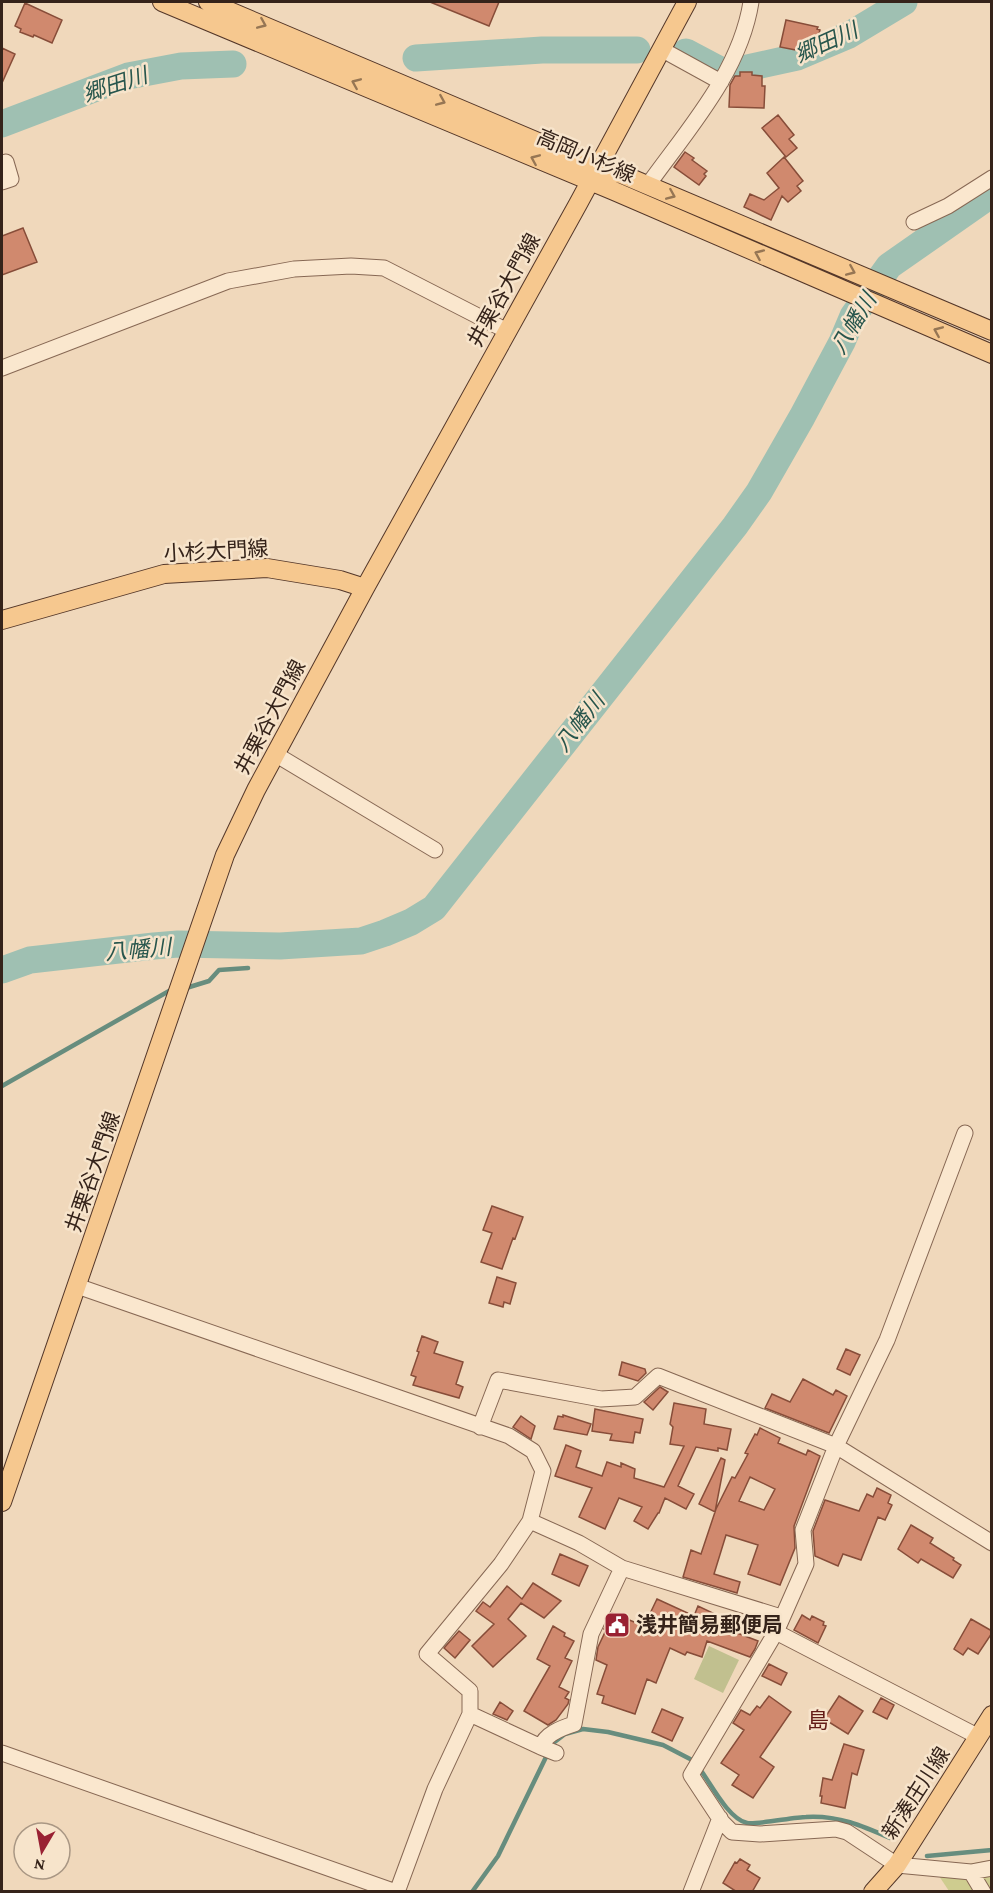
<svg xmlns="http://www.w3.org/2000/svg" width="993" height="1893" font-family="'Crimson Pro','Noto Sans JP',serif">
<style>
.green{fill:#cecc8f}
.cemetery{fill:#c1c08f}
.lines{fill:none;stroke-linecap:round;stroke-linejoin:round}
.stream{stroke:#678d7e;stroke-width:4.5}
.river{stroke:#9fc0b2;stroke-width:27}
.building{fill:#d0896e;stroke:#874d39;stroke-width:1.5;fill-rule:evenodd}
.minor-casing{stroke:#876854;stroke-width:17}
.major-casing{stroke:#543729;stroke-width:20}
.minor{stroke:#fae7ce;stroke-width:15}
.major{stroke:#f6c88f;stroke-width:18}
.oneway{stroke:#967654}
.labels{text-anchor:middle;stroke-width:5;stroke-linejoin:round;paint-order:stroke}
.street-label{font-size:21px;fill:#35231a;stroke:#f7e4cb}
.poi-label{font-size:21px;font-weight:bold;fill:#35231a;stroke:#f7e4cb;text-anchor:start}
.water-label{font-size:22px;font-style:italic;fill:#28564d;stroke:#f7e4cb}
.neighbourhood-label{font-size:22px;fill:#641d17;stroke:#f7e4cb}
</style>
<rect width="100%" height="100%" fill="#f0d8bb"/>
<path class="green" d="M 991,1860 L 991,1891 L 949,1891 L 935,1870 Z"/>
<path class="cemetery" d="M 709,1646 L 739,1660 L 723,1693 L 694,1679 Z"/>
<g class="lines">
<path class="stream" d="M 183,989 L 209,981 L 219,970 L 248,968
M 2,1086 L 169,991 L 174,991
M 552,1744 L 565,1734 L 583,1729 L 608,1732 L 663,1745 L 692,1760
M 702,1772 C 712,1786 729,1819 747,1823 C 755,1825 795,1817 806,1817 C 838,1815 863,1826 890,1838
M 927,1856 L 992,1850
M 472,1892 L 498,1856 L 547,1755"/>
<path class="river" d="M 686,52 L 720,70
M 416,58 L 542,50 L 637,50
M 743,69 L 797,57 L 849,35 L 904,2
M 2,124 L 128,76 L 181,66 L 233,64
M 2,970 L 30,960 L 154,946 L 178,944 L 280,946 L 361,941 L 385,933 L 411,922 L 434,908 L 735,526 L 759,492 L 802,417 L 842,342 L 853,316 L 889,266 L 992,194"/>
</g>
<path class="building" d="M 430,2 L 499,2 L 489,26 Z
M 25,3 L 62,20 L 52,43 L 34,35 L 33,37 L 20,32 L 21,29 L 15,26 Z
M 786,20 L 818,27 L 817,29 L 820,30 L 816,45 L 809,44 L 807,49 L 801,48 L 801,51 L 780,47 Z
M 2,48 L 15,54 L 2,83 Z
M 740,72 L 752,72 L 752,75 L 762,76 L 762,86 L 765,86 L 764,108 L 729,107 L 730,85 L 735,76 L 740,76 Z
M 778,115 L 794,135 L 789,139 L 797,148 L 786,157 L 762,128 Z
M 685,152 L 694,158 L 692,160 L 707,171 L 704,174 L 706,176 L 699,185 L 674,167 Z
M 784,157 L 803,181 L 797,186 L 801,191 L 788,202 L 782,196 L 771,220 L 744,207 L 750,194 L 764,200 L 779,188 L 767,173 Z
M 23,228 L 37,262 L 2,275 L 2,236 Z
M 492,1206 L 523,1217 L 515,1239 L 513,1238 L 502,1269 L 481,1262 L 492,1233 L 483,1230 Z
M 497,1277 L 516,1283 L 510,1304 L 504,1302 L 503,1307 L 489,1303 Z
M 422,1336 L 438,1342 L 434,1353 L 463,1362 L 456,1384 L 463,1387 L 459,1398 L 413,1385 L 416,1377 L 411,1375 L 419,1352 L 417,1351 Z
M 846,1349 L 860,1355 L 850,1375 L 837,1369 Z
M 622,1362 L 645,1369 L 646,1373 L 638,1381 L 619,1375 Z
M 803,1379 L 833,1395 L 836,1390 L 847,1396 L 829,1433 L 765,1408 L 772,1394 L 790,1402 Z
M 660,1387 L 668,1392 L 653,1410 L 644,1402 Z
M 674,1403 L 706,1409 L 704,1424 L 731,1429 L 727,1450 L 718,1448 L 718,1451 L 696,1447 L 678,1486 L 694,1494 L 686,1509 L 665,1498 L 659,1513 L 658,1513 L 648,1529 L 634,1521 L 642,1507 L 619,1498 L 605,1529 L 579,1517 L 592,1488 L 555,1476 L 566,1445 L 581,1451 L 576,1467 L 602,1476 L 607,1462 L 621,1467 L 621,1463 L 635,1469 L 634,1478 L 664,1487 L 684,1446 L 670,1444 L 673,1427 L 670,1424 Z
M 595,1409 L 643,1419 L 640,1433 L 635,1432 L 633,1443 L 610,1440 L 612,1434 L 592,1431 Z
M 563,1415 L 591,1424 L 587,1435 L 554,1429 L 558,1416 L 563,1417 Z
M 521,1416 L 535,1426 L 531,1439 L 513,1427 Z
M 760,1428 L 780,1438 L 778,1443 L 806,1455 L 808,1450 L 820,1456 L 794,1526 L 795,1548 L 780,1585 L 748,1574 L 758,1545 L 726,1535 L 714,1574 L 740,1582 L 737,1593 L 683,1577 L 691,1550 L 701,1554 L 716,1509 L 732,1477 L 735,1478 L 748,1454 L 745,1453 L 755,1434 L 757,1435 ZM 750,1477 L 775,1489 L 764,1510 L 739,1501 Z
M 721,1458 L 725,1460 L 715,1512 L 699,1504 Z
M 877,1488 L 891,1495 L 888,1503 L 892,1505 L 885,1520 L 878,1517 L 861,1560 L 843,1554 L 838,1566 L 815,1556 L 813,1531 L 825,1500 L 859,1511 L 867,1494 L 873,1497 Z
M 911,1525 L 933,1538 L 930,1543 L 954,1558 L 953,1560 L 961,1565 L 953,1578 L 921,1559 L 918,1563 L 898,1549 Z
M 560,1554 L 588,1566 L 579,1586 L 552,1574 Z
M 533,1583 L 561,1601 L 544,1618 L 521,1603 L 508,1619 L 526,1636 L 493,1667 L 472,1646 L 494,1624 L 476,1611 L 483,1602 L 490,1607 L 507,1586 L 522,1599 Z
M 657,1599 L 694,1616 L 698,1606 L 715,1614 L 711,1623 L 758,1641 L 755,1649 L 750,1657 L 707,1641 L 702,1657 L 687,1652 L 685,1655 L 670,1648 L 656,1683 L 647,1679 L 635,1714 L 602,1703 L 604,1696 L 597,1694 L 607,1665 L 596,1660 L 598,1647 L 606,1630 L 604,1629 L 612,1613 L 644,1626 Z
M 802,1615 L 810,1620 L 812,1616 L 824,1622 L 823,1625 L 826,1626 L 818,1643 L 794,1630 Z
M 971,1619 L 992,1631 L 992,1633 L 978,1654 L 968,1648 L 963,1655 L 954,1649 Z
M 553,1626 L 565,1633 L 564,1636 L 574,1641 L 565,1658 L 572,1661 L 559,1687 L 569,1692 L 565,1698 L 569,1700 L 568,1704 L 556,1720 L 548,1725 L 524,1711 L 550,1666 L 537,1659 Z
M 459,1631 L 470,1640 L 455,1658 L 444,1648 Z
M 769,1664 L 787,1673 L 781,1685 L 762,1676 Z
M 769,1696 L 791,1712 L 760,1757 L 774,1767 L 753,1798 L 732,1785 L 739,1775 L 721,1763 L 744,1730 L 733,1723 L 741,1710 L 750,1715 L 757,1706 L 760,1708 Z
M 839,1696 L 863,1711 L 848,1734 L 824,1719 Z
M 881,1698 L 894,1705 L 887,1719 L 873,1712 Z
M 500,1702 L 513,1711 L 507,1720 L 493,1714 Z
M 662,1709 L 683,1718 L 672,1741 L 652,1732 Z
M 844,1744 L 864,1750 L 857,1775 L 852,1773 L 845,1808 L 821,1803 L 822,1796 L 820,1796 L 823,1778 L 832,1780 Z
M 740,1859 L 750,1865 L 747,1870 L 760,1878 L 752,1892 L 737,1892 L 723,1883 L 735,1862 L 737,1863 Z"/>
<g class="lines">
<g class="minor-casing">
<path id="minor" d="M 661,49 L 721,82
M 2,164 L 6,162 L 11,179 L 2,182
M 648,185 C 688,129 740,72 751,2
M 914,222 L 948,206 L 992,178
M 2,368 L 228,281 L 294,269 L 351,266 L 384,268 L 507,331
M 275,754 L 435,850
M 965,1133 L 887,1340 L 836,1446 L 803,1530 L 806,1564 L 776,1632 L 691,1775 L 722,1822 L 732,1832 L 760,1834 L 836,1829 L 847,1832 L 897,1865 L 971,1872 L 992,1868
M 77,1286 L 509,1436 L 533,1451 L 543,1471 L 530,1521 L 501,1564 L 427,1654 L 470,1691 L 470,1714 L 435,1789 L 397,1892
M 480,1427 L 498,1380 L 601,1399 L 635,1397 L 658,1376 L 836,1446 L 992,1543
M 530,1521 L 579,1543 L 622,1568 L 781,1617
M 776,1632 L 979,1737
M 470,1714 L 541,1747
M 2,1753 L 396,1892
M 556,1753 L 541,1747 C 545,1734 561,1728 574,1724 L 591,1634 L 622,1568
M 971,1872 L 983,1892
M 691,1892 L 720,1818"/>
</g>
<g class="major-casing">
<path id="major" d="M 162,2 L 614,191 L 992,354
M 208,2 L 597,167 L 621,174 L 992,331
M 2,620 L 164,574 L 267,568 L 340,580 L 365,588
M 2,1502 L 225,855 L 256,790 L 365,588 L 578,204 L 687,2
M 873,1892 L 897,1865 L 992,1715"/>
</g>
<use href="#minor" class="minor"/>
<use href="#major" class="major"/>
</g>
<defs><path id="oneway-chevron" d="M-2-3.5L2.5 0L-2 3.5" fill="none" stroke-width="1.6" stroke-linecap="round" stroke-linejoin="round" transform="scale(1.5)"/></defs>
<g class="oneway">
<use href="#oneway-chevron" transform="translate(262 24) rotate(23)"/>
<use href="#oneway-chevron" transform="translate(356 83) rotate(-157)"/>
<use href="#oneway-chevron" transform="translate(441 101) rotate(23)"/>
<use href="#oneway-chevron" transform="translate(535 159) rotate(-157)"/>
<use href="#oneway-chevron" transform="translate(671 195) rotate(23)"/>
<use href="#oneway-chevron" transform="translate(759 254) rotate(-156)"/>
<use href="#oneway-chevron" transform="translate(851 271) rotate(23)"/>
<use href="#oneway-chevron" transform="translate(938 331) rotate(-157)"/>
</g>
<defs>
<g id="civic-square" transform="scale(1.35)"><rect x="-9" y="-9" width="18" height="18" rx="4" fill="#992133" stroke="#f7e4cb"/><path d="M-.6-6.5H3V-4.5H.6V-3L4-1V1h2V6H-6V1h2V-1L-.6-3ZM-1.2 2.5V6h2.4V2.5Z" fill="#fff"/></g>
</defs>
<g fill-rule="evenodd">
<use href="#civic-square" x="617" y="1625"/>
</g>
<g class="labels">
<g class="street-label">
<text transform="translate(586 156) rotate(23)" y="7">高岡小杉線</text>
<text transform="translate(504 290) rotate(-61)" y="7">井栗谷大門線</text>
<text transform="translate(216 551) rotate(-3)" y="7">小杉大門線</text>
<text transform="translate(270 717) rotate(-62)" y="7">井栗谷大門線</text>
<text transform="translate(93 1172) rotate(-71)" y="7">井栗谷大門線</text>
<text transform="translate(916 1793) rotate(-57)" y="7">新湊庄川線</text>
</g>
<g class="poi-label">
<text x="636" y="1632">浅井簡易郵便局</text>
</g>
<g class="water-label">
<text transform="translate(826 42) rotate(-24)" y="8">郷田川</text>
<text transform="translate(115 84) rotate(-18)" y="8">郷田川</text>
<text transform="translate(853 323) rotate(-59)" y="8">八幡川</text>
<text transform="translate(579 722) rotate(-52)" y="8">八幡川</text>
<text transform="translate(138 949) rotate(-5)" y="8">八幡川</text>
</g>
<g class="neighbourhood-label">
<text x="818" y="1728">島</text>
</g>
</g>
<rect width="993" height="1893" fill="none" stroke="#35231a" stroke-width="6"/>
<g transform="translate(42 1851) rotate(190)"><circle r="28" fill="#f7e4cb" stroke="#a99784" stroke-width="1.5"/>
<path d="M0-4.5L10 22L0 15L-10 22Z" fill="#992133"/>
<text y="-9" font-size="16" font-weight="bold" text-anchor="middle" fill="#35231a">N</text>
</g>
</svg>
